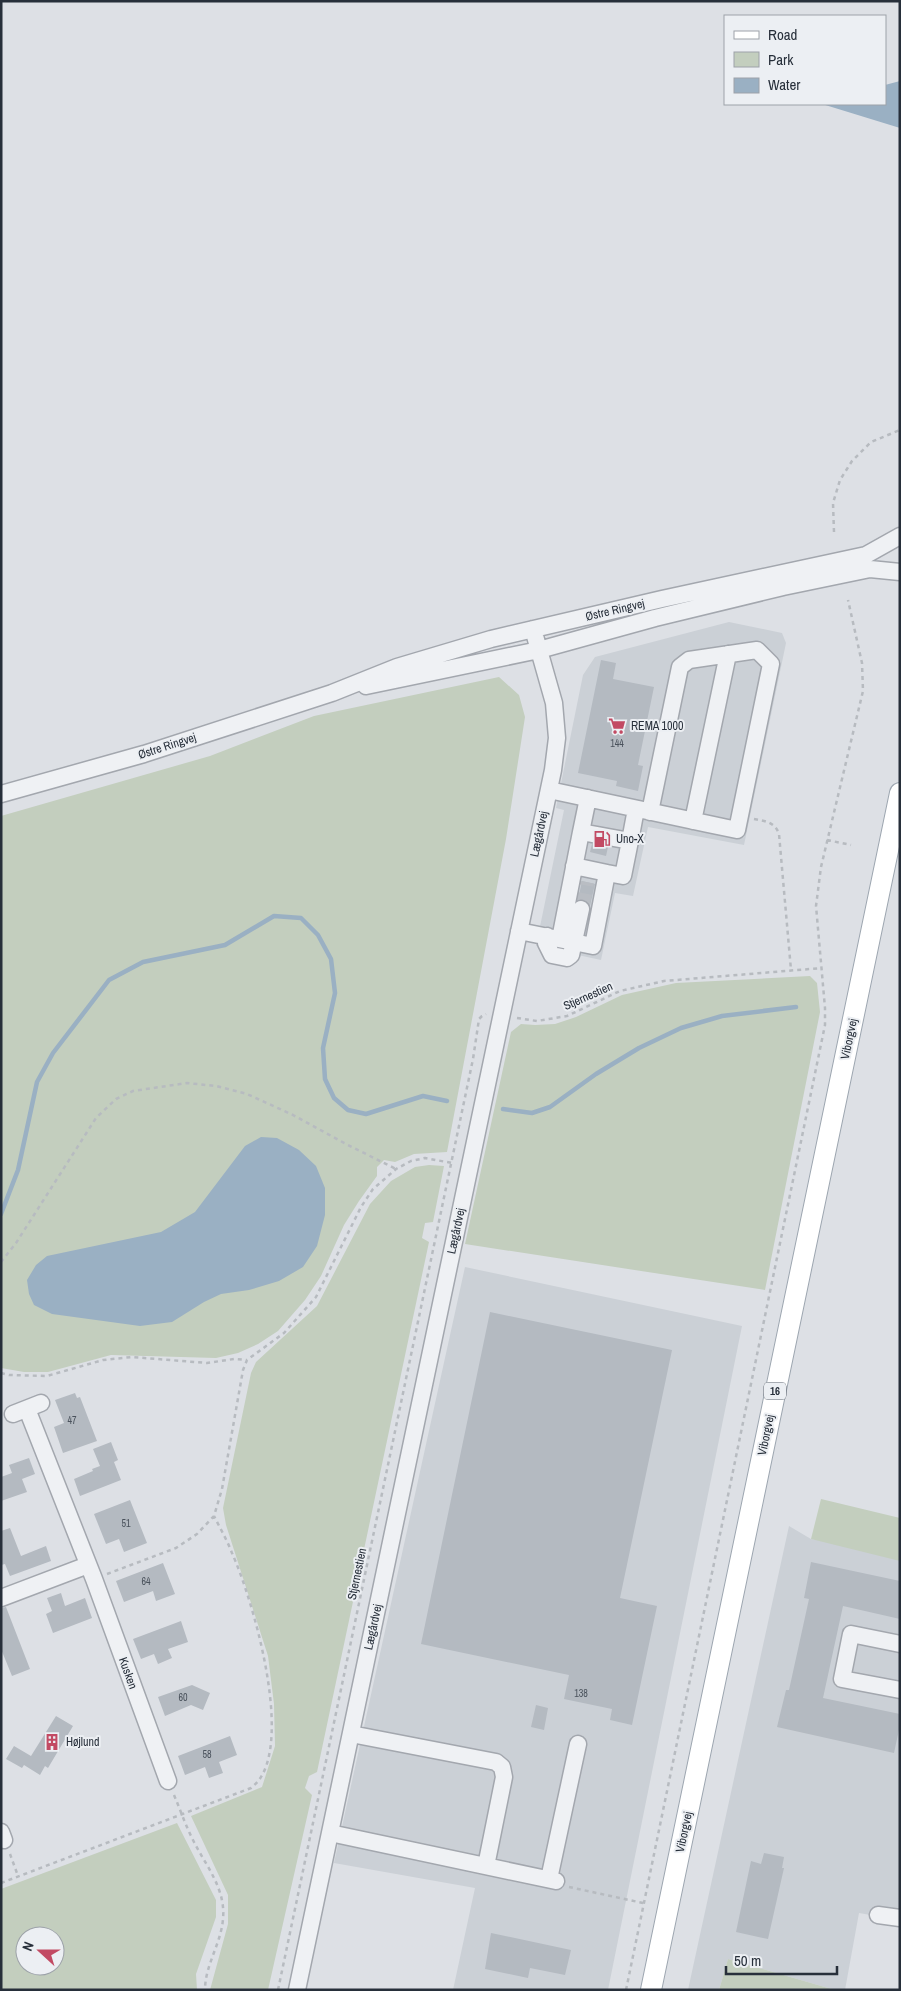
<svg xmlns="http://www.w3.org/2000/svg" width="901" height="1991" font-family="'Archivo Narrow',sans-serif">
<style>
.built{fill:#cbd0d6}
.green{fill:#c3cebe;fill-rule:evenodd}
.water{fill:#9ab0c3}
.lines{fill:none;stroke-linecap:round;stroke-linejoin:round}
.stream{stroke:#9ab0c3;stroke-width:4.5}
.building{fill:#b4bac1}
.minor-tunnel{stroke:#b9bdc3;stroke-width:16;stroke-dasharray:16 8;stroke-linecap:butt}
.minor-casing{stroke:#a3a7ae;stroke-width:19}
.major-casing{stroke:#9da6b0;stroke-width:22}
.path{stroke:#b7bbc0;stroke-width:2.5;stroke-dasharray:4 4;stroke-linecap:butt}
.minor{stroke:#eff1f4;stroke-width:16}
.major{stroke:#fff;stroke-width:20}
.labels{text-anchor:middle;stroke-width:4;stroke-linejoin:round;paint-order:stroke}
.number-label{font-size:10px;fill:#4a525c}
.shield{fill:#eceff3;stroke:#626972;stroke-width:1}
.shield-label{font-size:11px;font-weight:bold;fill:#272f3a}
.street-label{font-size:12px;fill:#272f3a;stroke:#eceff3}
.poi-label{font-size:12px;fill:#272f3a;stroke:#eceff3;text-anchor:start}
</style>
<rect width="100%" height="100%" fill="#dde0e5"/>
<path class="built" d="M 729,622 L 782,633 L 786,643 L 744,845 L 648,827 L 633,896 L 615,893 L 601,960 L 536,946 L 564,810 L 556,808 L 583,675 L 595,657 Z
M 465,1267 L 742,1326 L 608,1990 L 453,1990 L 475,1888 L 334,1863 Z
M 789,1526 L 811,1539 L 900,1553 L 900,1920 L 859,1913 L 845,1990 L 835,1990 L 728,1959 L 719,1990 L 688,1990 Z"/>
<path class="green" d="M 499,677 L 519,695 L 525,717 L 506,839 L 447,1152 L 414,1154 L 395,1162 L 384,1160 L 377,1167 L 377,1176 L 359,1201 L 344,1225 L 321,1276 L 305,1300 L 278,1331 L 258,1344 L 238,1353 L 216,1358 L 111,1355 L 48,1372 L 24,1372 L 1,1368 L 1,816 L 210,756 L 314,716 Z
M 810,976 L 817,983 L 820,1012 L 765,1290 L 465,1244 L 511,1032 L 521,1024 L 535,1025 L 555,1024 L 576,1017 L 622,995 L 676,983 Z
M 429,1165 L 444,1166 L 433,1222 L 425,1223 L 422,1238 L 429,1242 L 317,1772 L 309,1776 L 305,1788 L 312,1795 L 268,1990 L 210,1990 L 228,1924 L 228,1895 L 191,1816 L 262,1787 L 275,1746 L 274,1704 L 268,1656 L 226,1525 L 223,1508 L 251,1373 L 256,1362 L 317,1306 L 370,1204 L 391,1181 L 415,1167 Z
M 821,1499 L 900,1518 L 900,1561 L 811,1539 Z
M 177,1823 L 216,1900 L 216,1917 L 196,1974 L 197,1990 L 1,1990 L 1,1889 ZM 25,1936 L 55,1936 L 55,1966 L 25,1966 Z
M 728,1959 L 835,1990 L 719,1990 Z"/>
<path class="water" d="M 900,81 L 900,128 L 822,104 L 885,104 L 885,85 Z
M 261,1137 L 277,1138 L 299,1150 L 316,1166 L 325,1188 L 325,1215 L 317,1246 L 303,1267 L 279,1281 L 249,1290 L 221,1294 L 204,1302 L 172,1322 L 140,1326 L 52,1314 L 34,1305 L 29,1294 L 27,1280 L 36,1265 L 47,1256 L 161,1232 L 195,1212 L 245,1146 Z"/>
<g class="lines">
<path class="stream" d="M 503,1109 L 532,1113 L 550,1107 L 596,1074 L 639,1048 L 681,1028 L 722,1016 L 796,1007
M 1,1214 L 18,1170 L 37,1082 L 53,1053 L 109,980 L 143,962 L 225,945 L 274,916 L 301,918 L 318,935 L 331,959 L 335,993 L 323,1048 L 325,1079 L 334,1098 L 348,1110 L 366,1114 L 423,1096 L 447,1101"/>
</g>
<path class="building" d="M 601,660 L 616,663 L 613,679 L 654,687 L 638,765 L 643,766 L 638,791 L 616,786 L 617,781 L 578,773 Z
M 592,844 L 608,847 L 606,856 L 590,852 Z
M 582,881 L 595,884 L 590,906 L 587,901 L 578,900 Z
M 490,1312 L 672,1350 L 620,1598 L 657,1606 L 632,1725 L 610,1720 L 612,1709 L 564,1699 L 569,1675 L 421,1644 Z
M 75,1393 L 77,1398 L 80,1397 L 97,1441 L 63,1453 L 54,1427 L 64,1423 L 55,1400 Z
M 111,1442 L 118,1460 L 114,1462 L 121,1480 L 80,1496 L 74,1479 L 93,1471 L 92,1469 L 100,1466 L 93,1449 Z
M 29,1458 L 35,1474 L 22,1479 L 27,1492 L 1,1501 L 1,1477 L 12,1473 L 9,1465 Z
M 130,1500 L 147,1543 L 124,1552 L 119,1539 L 106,1544 L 94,1514 Z
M 10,1528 L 21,1556 L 46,1546 L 51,1561 L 10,1576 L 5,1564 L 1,1565 L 1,1531 Z
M 811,1562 L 900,1581 L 900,1619 L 843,1606 L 823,1698 L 900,1714 L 900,1725 L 894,1753 L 777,1727 L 786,1690 L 789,1690 L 809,1599 L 804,1598 Z
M 163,1563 L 175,1594 L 156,1601 L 153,1591 L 124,1602 L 116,1581 Z
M 61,1593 L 65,1606 L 85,1598 L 92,1618 L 53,1633 L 46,1614 L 52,1611 L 47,1598 Z
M 6,1607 L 30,1669 L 12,1676 L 1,1649 L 1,1608 Z
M 181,1621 L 188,1642 L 168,1649 L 172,1658 L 158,1664 L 154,1654 L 141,1659 L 133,1639 Z
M 192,1685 L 210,1693 L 203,1710 L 191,1705 L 165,1716 L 158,1697 Z
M 536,1705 L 548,1708 L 544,1730 L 531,1727 Z
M 56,1716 L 73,1726 L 48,1768 L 45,1766 L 40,1775 L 24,1765 L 22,1768 L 6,1759 L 14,1746 L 31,1756 Z
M 230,1736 L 237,1755 L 219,1762 L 223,1773 L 209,1778 L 205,1767 L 185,1775 L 178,1756 Z
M 764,1853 L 784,1857 L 782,1868 L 784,1868 L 768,1939 L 736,1932 L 751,1861 L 761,1864 Z
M 491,1933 L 571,1950 L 565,1975 L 530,1968 L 528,1978 L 485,1969 Z"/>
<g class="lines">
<path class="minor-tunnel" d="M 581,909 L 586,882"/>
<g class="minor-casing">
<path id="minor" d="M 366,686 L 539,650 L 655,618 L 783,587 L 870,569 L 900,572
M 549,790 C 611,803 674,817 737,830 L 771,664 L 757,650 L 689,660 L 680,667 L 650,812
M 1,794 L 144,754 L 332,693 L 397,667 L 491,639 L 662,599 L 866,555 L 900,536
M 693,821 L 728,654
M 581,832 L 588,798
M 630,841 L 636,809
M 519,931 L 593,946 L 607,873 L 574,866
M 547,936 L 546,943 L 552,955 L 567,958 L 571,955 L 581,909
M 560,939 L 581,832 L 630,841 L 623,876 L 607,873
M 27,1409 L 94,1579 L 168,1781
M 13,1414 L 41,1403
M 1,1598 L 88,1565
M 900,1644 L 851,1634 L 842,1679 L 900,1690
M 351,1734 L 496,1762 L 502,1767 L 504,1777 L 486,1866
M 1,1832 L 4,1840
M 330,1833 L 556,1881
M 549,1879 L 578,1744
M 878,1915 L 900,1918
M 297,1990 L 553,770 L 557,738 L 554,703 L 533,629"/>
</g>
<g class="major-casing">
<path id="major" d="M 651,1990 L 900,793"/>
</g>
<path class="path" d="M 834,532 L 833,503 L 840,480 L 852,461 L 871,442 L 900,430
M 754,819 C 765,821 775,822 779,834 L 791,970
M 827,840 L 851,845
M 517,1018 L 537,1021 L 567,1016 L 620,991 L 664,981 L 822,968
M 1,1262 L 16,1243 L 96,1118 L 116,1099 L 133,1091 L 187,1083 L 216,1086 L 247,1094 L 293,1115 L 346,1144 L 396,1169
M 1,1373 L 9,1375 L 47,1376 L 103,1360 L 132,1357 L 207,1363 L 234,1359 L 247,1360
M 107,1574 L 176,1548 L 197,1534 L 214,1516 L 222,1489 L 243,1370 L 247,1360 L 284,1333 L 316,1297 L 361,1207 L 373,1189 L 396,1169 L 411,1161 L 425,1158 L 452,1163
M 174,1795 C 180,1809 185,1824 192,1838 C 205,1865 226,1888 223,1919 C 221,1944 205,1965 205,1990
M 10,1854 L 18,1876
M 1,1883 L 251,1788 C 254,1785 257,1783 259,1780 C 292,1735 253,1600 232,1553 C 227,1540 220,1528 214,1516
M 569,1887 L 643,1903
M 278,1990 L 473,1059 L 479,1019 L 482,1016 L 486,1014
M 626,1990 L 825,1025 L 825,1008 L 816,906 L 821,867 L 863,691 L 862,663 L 848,600"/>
<use href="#minor" class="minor"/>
<use href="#major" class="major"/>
</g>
<defs>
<g id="supermarket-bare" transform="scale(1.35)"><path d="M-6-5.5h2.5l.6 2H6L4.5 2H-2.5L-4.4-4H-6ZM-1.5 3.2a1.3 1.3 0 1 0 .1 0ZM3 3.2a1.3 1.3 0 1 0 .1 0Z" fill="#c24a63" stroke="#eceff3" stroke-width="2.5" paint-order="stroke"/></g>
<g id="fuel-bare" transform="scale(1.35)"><path d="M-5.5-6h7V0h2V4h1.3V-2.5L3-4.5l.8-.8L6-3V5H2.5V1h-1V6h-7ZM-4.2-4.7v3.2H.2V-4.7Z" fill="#c24a63" stroke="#eceff3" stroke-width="2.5" paint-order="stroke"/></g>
<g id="building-bare" transform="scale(1.35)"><path d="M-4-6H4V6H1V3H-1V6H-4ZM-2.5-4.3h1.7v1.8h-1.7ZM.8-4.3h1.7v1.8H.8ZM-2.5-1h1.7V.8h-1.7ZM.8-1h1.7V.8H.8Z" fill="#c24a63" stroke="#eceff3" stroke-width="2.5" paint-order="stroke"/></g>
</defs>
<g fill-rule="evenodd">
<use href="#supermarket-bare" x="617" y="726"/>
<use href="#fuel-bare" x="602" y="839"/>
<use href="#building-bare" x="52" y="1742"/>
</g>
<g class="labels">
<g class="number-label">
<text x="617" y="747">144</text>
<text x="72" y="1424">47</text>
<text x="126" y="1527">51</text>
<text x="146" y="1585">64</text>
<text x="581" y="1697">138</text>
<text x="183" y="1701">60</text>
<text x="207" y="1758">58</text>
</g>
<rect class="shield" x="764" y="1382.5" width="22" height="17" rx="4"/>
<g class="shield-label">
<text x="775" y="1395">16</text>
</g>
<g class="street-label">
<text transform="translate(615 610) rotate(-13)" y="4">Østre Ringvej</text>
<text transform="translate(167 746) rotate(-18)" y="4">Østre Ringvej</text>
<text transform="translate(539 834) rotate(-78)" y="4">Lægårdvej</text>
<text transform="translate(588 996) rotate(-24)" y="4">Stjernestien</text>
<text transform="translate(849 1039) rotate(-78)" y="4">Viborgvej</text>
<text transform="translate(456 1231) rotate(-78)" y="4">Lægårdvej</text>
<text transform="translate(766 1435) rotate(-78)" y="4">Viborgvej</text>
<text transform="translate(357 1574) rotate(-78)" y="4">Stjernestien</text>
<text transform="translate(373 1627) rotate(-78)" y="4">Lægårdvej</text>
<text transform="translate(128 1673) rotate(70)" y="4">Kusken</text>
<text transform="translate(684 1832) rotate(-78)" y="4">Viborgvej</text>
</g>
<g class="poi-label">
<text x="631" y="730">REMA 1000</text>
<text x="616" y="843">Uno-X</text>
<text x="66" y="1746">Højlund</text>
</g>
</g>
<rect width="901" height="1991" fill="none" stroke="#272f3a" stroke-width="5"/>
<rect x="724" y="15" width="162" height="90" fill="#eceff3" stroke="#9da2a9"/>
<rect x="734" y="31" width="25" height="8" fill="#ffffff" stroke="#9da2a9"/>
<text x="768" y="40" font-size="15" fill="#272f3a">Road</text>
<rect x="734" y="52" width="25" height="15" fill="#c3cebe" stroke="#9da2a9"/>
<text x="768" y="65" font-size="15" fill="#272f3a">Park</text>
<rect x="734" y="78" width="25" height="15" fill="#9ab0c3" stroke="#9da2a9"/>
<text x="768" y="90" font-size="15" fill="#272f3a">Water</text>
<g transform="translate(40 1951) rotate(291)"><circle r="24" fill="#eceff3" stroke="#9da2a9"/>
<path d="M0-4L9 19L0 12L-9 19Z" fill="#c24a63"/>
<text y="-8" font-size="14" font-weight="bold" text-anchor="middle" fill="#272f3a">N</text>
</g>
<path d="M726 1966v8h111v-8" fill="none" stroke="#272f3a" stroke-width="2.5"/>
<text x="734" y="1966" font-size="15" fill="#272f3a" stroke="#eceff3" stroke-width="4" paint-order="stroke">50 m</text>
</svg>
